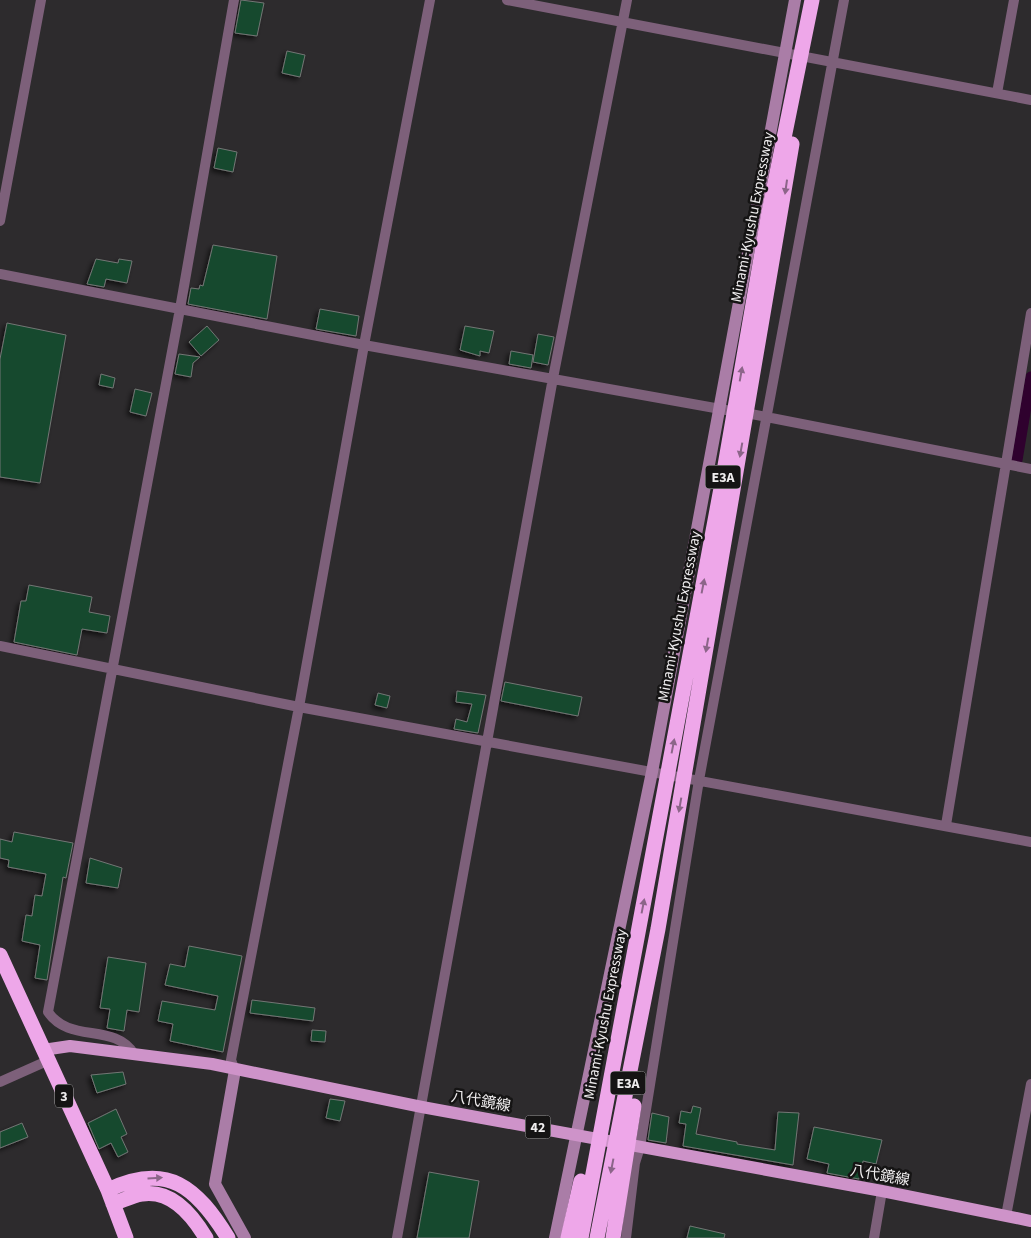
<svg xmlns="http://www.w3.org/2000/svg" width="1031" height="1238" font-family="'Source Sans 3','Noto Sans JP',sans-serif">
<style>
.lines{fill:none;stroke-linecap:round;stroke-linejoin:round}
.canal{stroke:#2f012e;stroke-width:11}
.building{fill:#13492f;stroke:#737674;filter:url(#shadow)}
.street{stroke:#7d607a;stroke-width:10}
.secondary{stroke:#aa7da7;stroke-width:12}
.primary{stroke:#ce93c9;stroke-width:12}
.highway{stroke:#eea7e9;stroke-width:15}
.oneway{fill:#8c6589}
.labels{text-anchor:middle;stroke-width:5;stroke-linejoin:round;paint-order:stroke}
.shield{fill:#151414;stroke:#aeacad;stroke-width:1}
.shield-label{font-size:14px;font-weight:bold;fill:#efedee}
.street-label{font-size:15px;fill:#efedee;stroke:#151414}
</style>
<defs>
<filter id="shadow"><feDropShadow dx="-3" dy="3" stdDeviation="2.5" flood-color="#0009"/></filter>
</defs>
<rect width="100%" height="100%" fill="#2d2b2d"/>
<g class="lines">
<path class="canal" d="M 1017,460 L 1031,377"/>
</g>
<path class="building" d="M 241,0 L 264,3 L 257,36 L 235,33 Z
M 287,51 L 305,55 L 300,77 L 282,73 Z
M 218,148 L 237,152 L 233,172 L 214,168 Z
M 213,245 L 277,256 L 267,319 L 188,304 L 191,288 L 199,289 L 200,285 L 203,286 Z
M 96,259 L 118,263 L 119,259 L 132,261 L 127,283 L 106,279 L 104,287 L 87,284 Z
M 320,309 L 359,316 L 356,336 L 316,329 Z
M 7,323 L 66,335 L 40,483 L 0,477 L 0,359 Z
M 207,326 L 219,340 L 201,356 L 189,342 Z
M 465,326 L 494,331 L 489,353 L 480,351 L 480,356 L 460,350 Z
M 538,334 L 554,337 L 548,365 L 533,362 Z
M 511,351 L 533,355 L 531,368 L 509,364 Z
M 179,354 L 200,357 L 193,363 L 191,377 L 175,374 Z
M 101,374 L 115,378 L 113,388 L 99,385 Z
M 135,389 L 152,393 L 146,416 L 130,412 Z
M 29,585 L 92,597 L 89,612 L 110,616 L 107,633 L 82,629 L 77,655 L 14,642 L 21,601 L 26,601 Z
M 505,682 L 582,697 L 578,716 L 501,701 Z
M 457,691 L 486,695 L 478,733 L 454,729 L 456,719 L 467,722 L 472,704 L 456,702 Z
M 378,693 L 390,696 L 387,708 L 375,705 Z
M 14,832 L 73,843 L 66,878 L 63,877 L 47,980 L 35,978 L 40,945 L 22,941 L 26,915 L 32,916 L 35,895 L 42,896 L 46,874 L 8,867 L 9,860 L 0,858 L 0,839 L 12,842 Z
M 90,858 L 122,868 L 118,888 L 86,883 Z
M 189,946 L 242,956 L 223,1052 L 170,1041 L 173,1024 L 158,1021 L 162,1001 L 215,1010 L 218,996 L 165,985 L 170,964 L 185,967 Z
M 108,957 L 146,963 L 139,1012 L 127,1010 L 124,1031 L 107,1028 L 110,1009 L 100,1008 Z
M 252,1000 L 315,1008 L 313,1021 L 250,1013 Z
M 312,1030 L 326,1031 L 325,1042 L 311,1041 Z
M 123,1072 L 126,1084 L 97,1093 L 91,1075 Z
M 330,1099 L 345,1101 L 340,1121 L 326,1118 Z
M 693,1106 L 701,1108 L 696,1134 L 737,1142 L 737,1144 L 775,1150 L 778,1112 L 799,1113 L 793,1165 L 683,1146 L 686,1124 L 679,1123 L 681,1111 L 691,1113 Z
M 116,1109 L 127,1134 L 121,1137 L 128,1152 L 118,1157 L 111,1143 L 99,1149 L 88,1123 Z
M 652,1113 L 669,1117 L 666,1143 L 648,1140 Z
M 22,1123 L 28,1137 L 0,1148 L 0,1132 Z
M 814,1127 L 882,1140 L 876,1164 L 863,1161 L 859,1179 L 827,1173 L 829,1164 L 807,1159 Z
M 429,1172 L 479,1181 L 469,1238 L 417,1238 Z
M 690,1226 L 725,1234 L 724,1238 L 687,1238 Z"/>
<g class="lines">
<path class="street" d="M 507,0 L 1031,100
M 997,93 L 1014,0
M 0,221 L 41,0
M 0,274 L 364,345 L 726,410
M 741,412 L 1031,469
M 0,646 L 299,707 L 1031,842
M 946,825 L 1031,313
M 134,1054 C 114,1022 70,1044 48,1012 L 180,309 L 234,0
M 235,1070 L 231,1060 L 299,707 L 364,345 L 430,0
M 0,1082 L 47,1061
M 1006,1216 L 1031,1084
M 397,1238 L 553,378 L 627,0
M 626,1238 L 635,1163 L 640,1147 L 699,780 L 844,0
M 874,1238 L 882,1191"/>
<path class="secondary" d="M 235,1070 L 215,1184 L 245,1238
M 555,1238 L 652,772 L 795,0"/>
<path class="primary" d="M 43,1050 L 70,1046 L 212,1064 L 422,1107 L 882,1191 L 1031,1221"/>
<path class="highway" d="M 0,955 L 108,1190 L 126,1238
M 108,1190 C 168,1161 197,1188 228,1238
M 113,1204 C 122,1201 133,1195 142,1194 C 172,1189 193,1216 206,1238
M 568,1238 L 581,1181
M 581,1238 L 722,483 L 769,212 L 812,0
M 597,1238 L 658,929 L 792,144
M 613,1238 L 634,1106"/>
</g>
<defs><path id="oneway-solid" d="M-6-.8H1V-3.2L6.5 0L1 3.2V.8H-6Z" transform="scale(1.25)"/></defs>
<g class="oneway">
<use href="#oneway-solid" transform="translate(786 187) rotate(98)"/>
<use href="#oneway-solid" transform="translate(741 374) rotate(-80)"/>
<use href="#oneway-solid" transform="translate(741 450) rotate(100)"/>
<use href="#oneway-solid" transform="translate(703 586) rotate(-79)"/>
<use href="#oneway-solid" transform="translate(707 645) rotate(100)"/>
<use href="#oneway-solid" transform="translate(673 746) rotate(-79)"/>
<use href="#oneway-solid" transform="translate(680 805) rotate(100)"/>
<use href="#oneway-solid" transform="translate(643 906) rotate(-79)"/>
<use href="#oneway-solid" transform="translate(612 1166) rotate(101)"/>
<use href="#oneway-solid" transform="translate(155 1178) rotate(-3)"/>
</g>
<g class="labels">
<g class="shield">
<rect x="705.5" y="465.5" width="35" height="23" rx="4"/>
<rect x="610.5" y="1071.5" width="35" height="23" rx="4"/>
<rect x="55" y="1084.5" width="18" height="23" rx="4"/>
<rect x="525.5" y="1115.5" width="25" height="23" rx="4"/>
</g>
<g class="shield-label">
<text x="723" y="482">E3A</text>
<text x="628" y="1088">E3A</text>
<text x="64" y="1101">3</text>
<text x="538" y="1132">42</text>
</g>
<g class="street-label">
<text transform="translate(752 217) rotate(-79)" y="5">Minami-Kyushu Expressway</text>
<text transform="translate(679 616) rotate(-79)" y="5">Minami-Kyushu Expressway</text>
<text transform="translate(605 1014) rotate(-79)" y="5">Minami-Kyushu Expressway</text>
<text transform="translate(481 1101) rotate(10)" y="5">八代鏡線</text>
<text transform="translate(880 1175) rotate(10)" y="5">八代鏡線</text>
</g>
</g>
</svg>
